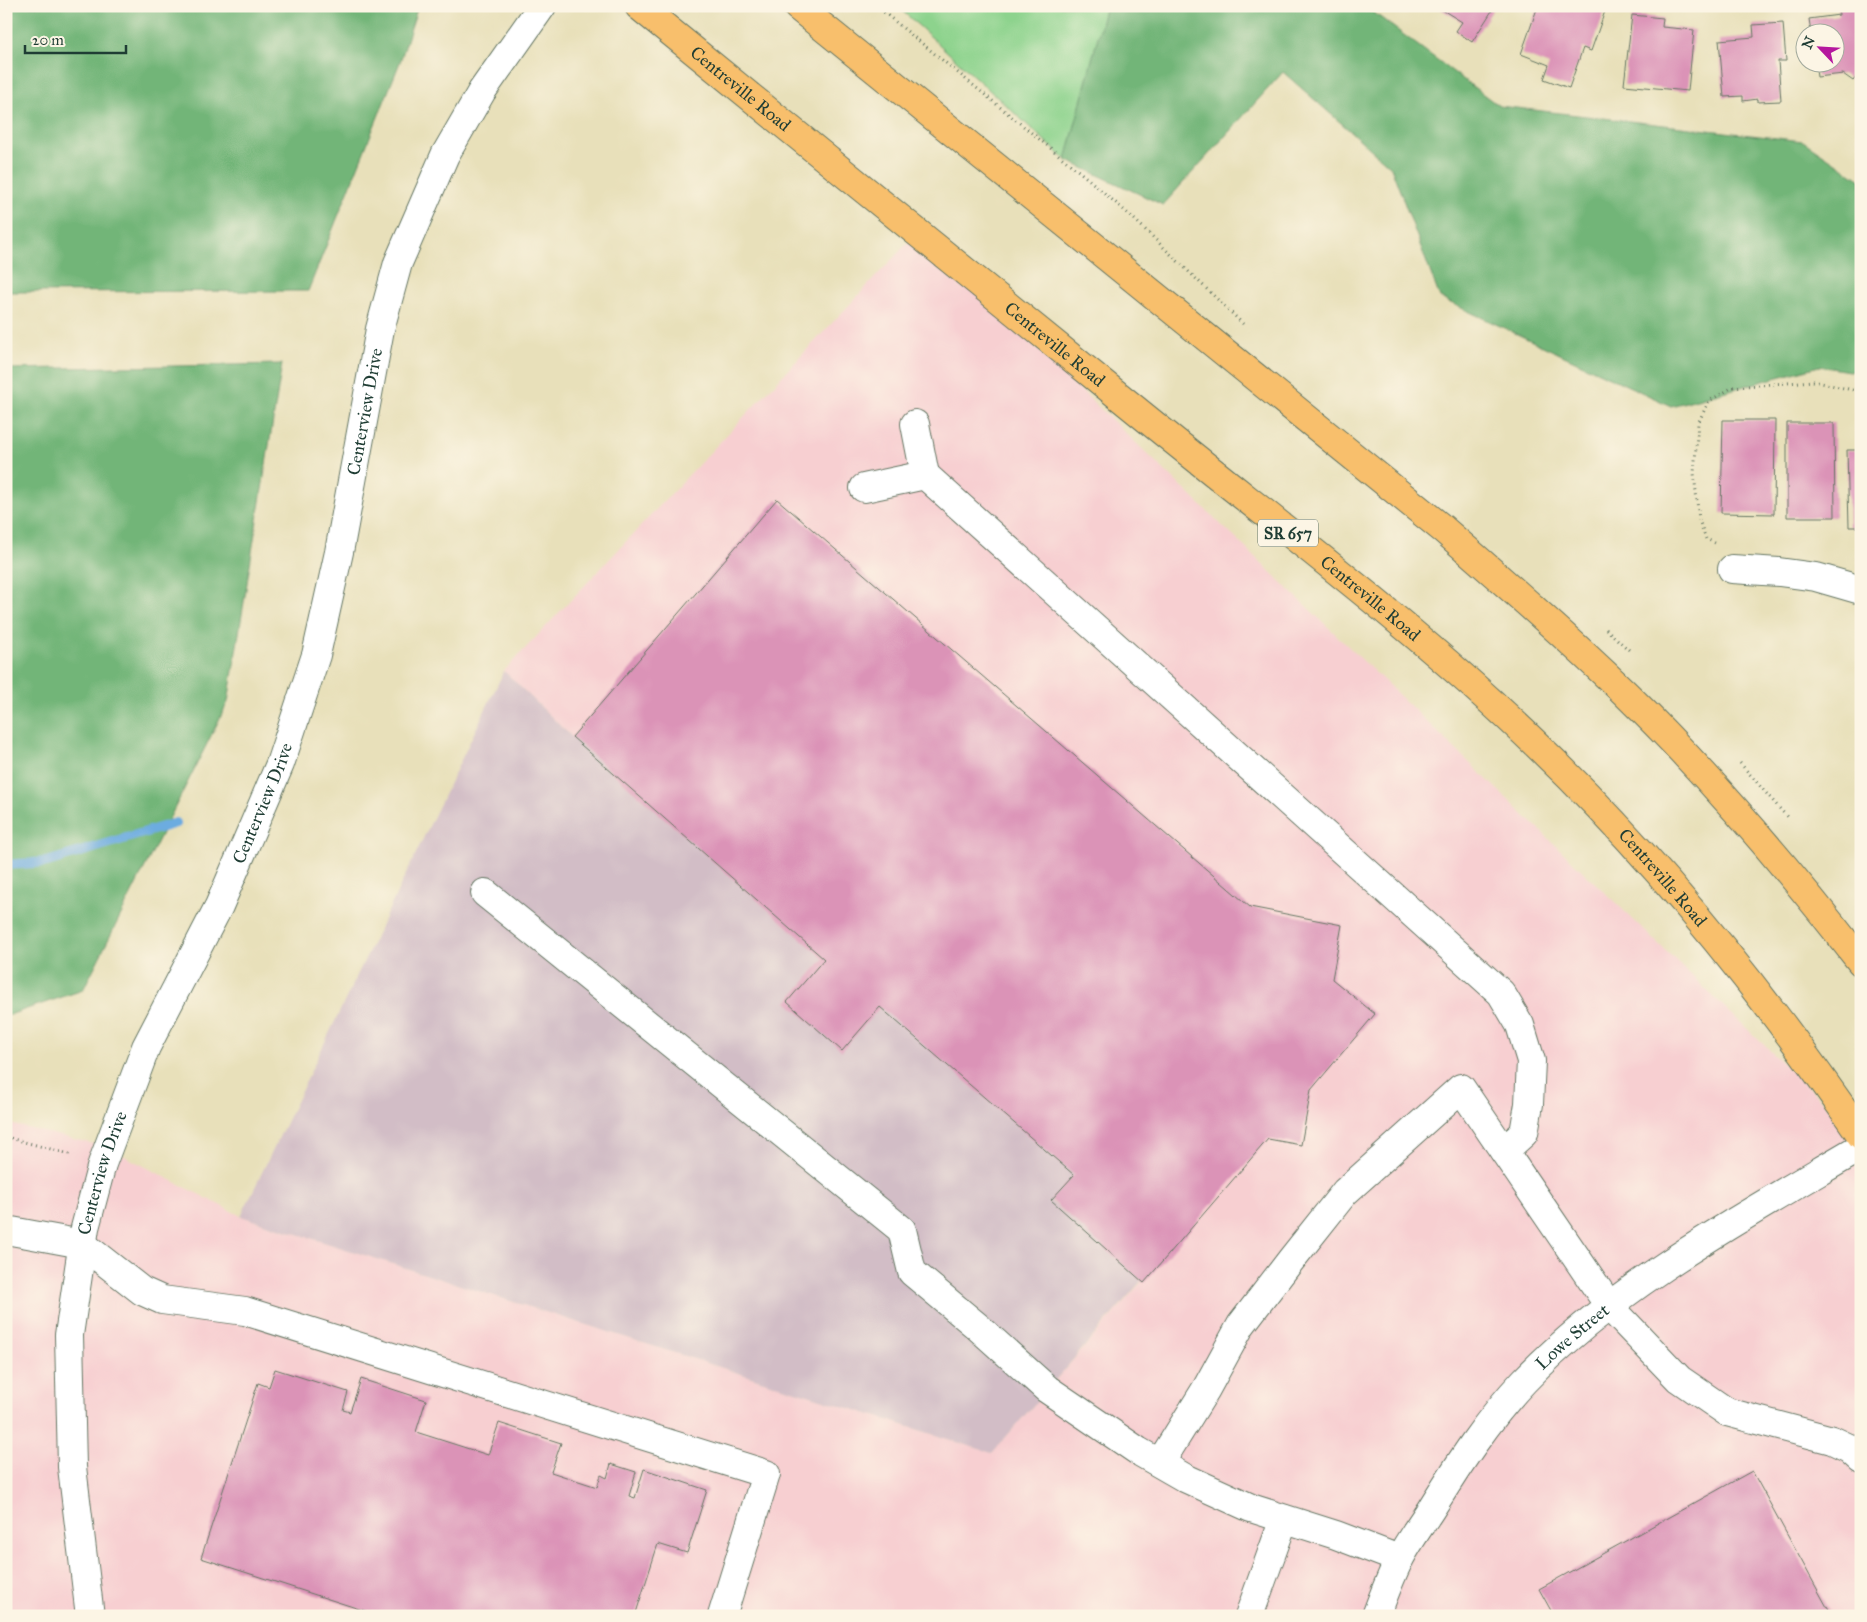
<svg xmlns="http://www.w3.org/2000/svg" width="1867" height="1622" font-family="'IM FELL Great Primer',serif">
<style>
.built{fill:#f7cfd1}
.industrial{fill:#d2bdc6}
.green{fill:#8dd38d;stroke:#568860}
.forest{fill:#72b578;stroke:#487956}
.lines{fill:none;stroke-linecap:round;stroke-linejoin:round}
.stream{stroke:#6cace0;stroke-width:10}
.building{fill:#db93b7}
.minor-casing{stroke:#657663;stroke-width:30}
.major-casing{stroke:#657663;stroke-width:30}
.path{stroke:#657663;stroke-width:3;stroke-dasharray:1 4;stroke-linecap:butt}
.minor{stroke:#fff;stroke-width:28}
.major{stroke:#f8bf6c;stroke-width:28}
.labels{text-anchor:middle;stroke-width:4;stroke-linejoin:round;paint-order:stroke}
.shield{fill:#fcf5e5;stroke:#617469;stroke-width:1}
.shield-label{font-size:16px;font-weight:bold;fill:#1f3d34}
.street-label{font-size:18px;fill:#1f3d34;stroke:#fcf5e5}
</style>
<rect width="100%" height="100%" fill="#fcf5e5"/>
<filter id="ink" filterUnits="userSpaceOnUse"><feTurbulence type="fractalNoise" baseFrequency=".02" numOctaves="2"/><feDisplacementMap in="SourceGraphic" scale="10" xChannelSelector="R" yChannelSelector="G"/><feConvolveMatrix kernelMatrix="1 2 1 2 8 2 1 2 1" color-interpolation-filters="sRGB"/></filter>
<filter id="wash" filterUnits="userSpaceOnUse"><feTurbulence type="fractalNoise" baseFrequency=".0096" numOctaves="4" result="noise"/><feDisplacementMap in="SourceGraphic" scale="20" xChannelSelector="R" yChannelSelector="G"/><feGaussianBlur stdDeviation="1.12" result="paint"/><feColorMatrix in="noise" values="0 0 0 0 0 0 0 0 0 0 0 0 0 0 0 0 0 1.4 0 .05"/><feComposite in="paint" operator="in"/></filter>
<g filter="url(#wash)">
<rect width="100%" height="100%" fill="#e8e0ba"/>
<path class="built" d="M 917,233 L 1861,1138 L 1861,1616 L 6,1616 L 6,1123 L 107,1147 L 241,1216 L 992,1453 L 1143,1280 L 1051,1200 L 842,1051 L 787,1002 L 824,959 L 572,737 L 504,671 Z"/>
<path class="industrial" d="M 504,671 L 572,737 L 824,959 L 787,1002 L 842,1050 L 880,1007 L 1074,1175 L 1051,1201 L 1143,1279 L 992,1453 L 241,1216 Z"/>
<path class="green" d="M 897,6 L 1106,6 L 1066,160 Z"/>
<path class="forest" d="M 6,6 L 418,6 L 400,62 L 308,291 L 6,292 Z
M 1106,6 L 1365,6 L 1499,106 L 1803,141 L 1861,180 L 1861,373 L 1819,366 L 1671,406 L 1440,298 L 1391,167 L 1283,72 L 1163,205 L 1066,160 Z
M 282,364 L 228,702 L 83,990 L 6,1016 L 6,369 Z"/>
<g class="lines">
<path class="stream" d="M 6,865 L 47,862 L 176,823"/>
</g>
<g id="blocks">
<path class="building" d="M 1436,6 L 1495,6 L 1472,42 L 1456,31 L 1462,22 Z
M 1538,6 L 1592,6 L 1605,11 L 1591,51 L 1583,48 L 1569,88 L 1544,79 L 1549,65 L 1521,54 Z
M 1838,6 L 1861,6 L 1861,71 L 1853,81 L 1843,74 L 1817,77 L 1815,62 L 1834,62 L 1834,32 L 1811,32 L 1809,19 L 1839,15 Z
M 1632,15 L 1663,18 L 1662,27 L 1694,30 L 1688,91 L 1624,85 Z
M 1783,23 L 1786,61 L 1778,61 L 1781,101 L 1758,102 L 1758,99 L 1743,101 L 1743,96 L 1724,97 L 1719,40 L 1754,37 L 1753,25 Z
M 1723,420 L 1775,420 L 1774,514 L 1721,513 Z
M 1787,423 L 1834,423 L 1835,517 L 1787,517 Z
M 1847,450 L 1861,450 L 1861,527 L 1849,527 Z
M 777,499 L 1250,907 L 1342,925 L 1332,979 L 1375,1014 L 1311,1090 L 1301,1145 L 1268,1139 L 1144,1283 L 1051,1200 L 1074,1175 L 880,1007 L 842,1051 L 787,1002 L 824,959 L 572,737 Z
M 275,1369 L 348,1392 L 343,1410 L 350,1412 L 361,1379 L 426,1400 L 416,1432 L 488,1455 L 499,1423 L 561,1443 L 551,1472 L 597,1487 L 601,1475 L 607,1478 L 611,1464 L 636,1472 L 629,1496 L 635,1498 L 644,1469 L 707,1490 L 687,1553 L 658,1544 L 635,1616 L 381,1616 L 201,1558 L 258,1383 L 269,1387 Z
M 1752,1471 L 1832,1616 L 1554,1616 L 1539,1589 Z"/>
</g>
</g>
<g filter="url(#ink)">
<use href="#blocks" fill-opacity="0" stroke="#657663" stroke-width="1"/>
<g class="lines">
<g class="minor-casing">
<g id="minor">
<path d="M 915,424 L 925,475"/>
<path d="M 864,488 L 925,475 L 1501,993 L 1520,1025 L 1531,1061 L 1529,1104 L 1524,1133 L 1504,1151"/>
<path d="M 1732,569 L 1779,572 L 1816,577 L 1861,590"/>
<path d="M 485,893 L 902,1230 L 912,1272 L 978,1327 L 1047,1389 L 1138,1451 L 1185,1478 L 1251,1508 L 1336,1535 L 1399,1559"/>
<path d="M 6,1230 L 82,1244 L 142,1291 L 162,1300 L 245,1311 L 766,1474 L 722,1616"/>
<path d="M 1160,1463 L 1206,1389 L 1241,1325 L 1291,1260 L 1345,1192 L 1461,1088 L 1610,1307 L 1679,1379 L 1727,1412 L 1832,1440 L 1849,1448 L 1861,1459"/>
<path id="s1" d="M 90,1616 L 72,1467 L 69,1335 L 85,1228 L 102,1164 L 146,1047 L 219,906 L 280,764 L 316,655 L 339,552 L 380,329 L 398,263 L 445,155 L 482,91 L 542,6"/>
<path d="M 1249,1616 L 1284,1519"/>
<path id="s2" d="M 1376,1616 C 1383,1597 1390,1578 1399,1560 C 1408,1542 1420,1526 1431,1509 C 1459,1464 1487,1420 1524,1381 C 1617,1284 1746,1215 1861,1147"/>
</g>
</g>
<g class="major-casing">
<g id="major">
<path id="s3" d="M 639,6 C 808,144 978,282 1147,419 C 1280,527 1418,629 1540,748 C 1662,865 1766,996 1861,1135"/>
<path d="M 797,6 L 1443,529 C 1505,583 1567,637 1626,694 C 1711,777 1788,868 1861,962"/>
</g>
</g>
<path class="path" d="M 876,6 L 1087,178 L 1132,217 L 1243,324
M 1715,543 L 1706,539 L 1699,520 L 1694,473 L 1698,423 L 1709,401 L 1733,387 L 1813,381 L 1861,392
M 1606,629 L 1629,650
M 1740,763 L 1787,817
M 6,1137 L 73,1155"/>
<use href="#minor" class="minor"/>
<use href="#major" class="major"/>
</g>
</g>
<g class="labels">
<rect class="shield" x="1258" y="519.5" width="60" height="27" rx="4"/>
<g class="shield-label">
<text x="1288" y="539">SR 657</text>
</g>
<g class="street-label">
<text dy="6" stroke="none"><textPath href="#s3" startOffset="131">Centreville Road</textPath></text>
<text dy="6" stroke="none"><textPath href="#s3" startOffset="536">Centreville Road</textPath></text>
<text dy="6" stroke="none"><textPath href="#s1" startOffset="1258">Centerview Drive</textPath></text>
<text dy="6" stroke="none"><textPath href="#s3" startOffset="941">Centreville Road</textPath></text>
<text dy="6" stroke="none"><textPath href="#s1" startOffset="852">Centerview Drive</textPath></text>
<text dy="6" stroke="none"><textPath href="#s3" startOffset="1346">Centreville Road</textPath></text>
<text dy="6" stroke="none"><textPath href="#s1" startOffset="448">Centerview Drive</textPath></text>
<text dy="6" stroke="none"><textPath href="#s2" startOffset="345">Lowe Street</textPath></text>
</g>
</g>
<rect width="1867" height="1622" fill="none" stroke="#fcf5e5" stroke-width="25"/>
<g transform="translate(1820 48) rotate(295)"><circle r="24" fill="#fcf5e5" stroke="#a4ab9e"/>
<path d="M0-4L9 19L0 12L-9 19Z" fill="#b5179e"/>
<text y="-8" font-size="14" font-weight="bold" text-anchor="middle" fill="#1f3d34">N</text>
</g>
<path d="M25 45v8h101v-8" fill="none" stroke="#1f3d34" stroke-width="2.5"/>
<text x="32" y="45" font-size="15" fill="#1f3d34" stroke="#fcf5e5" stroke-width="4" paint-order="stroke">20 m</text>
</svg>
